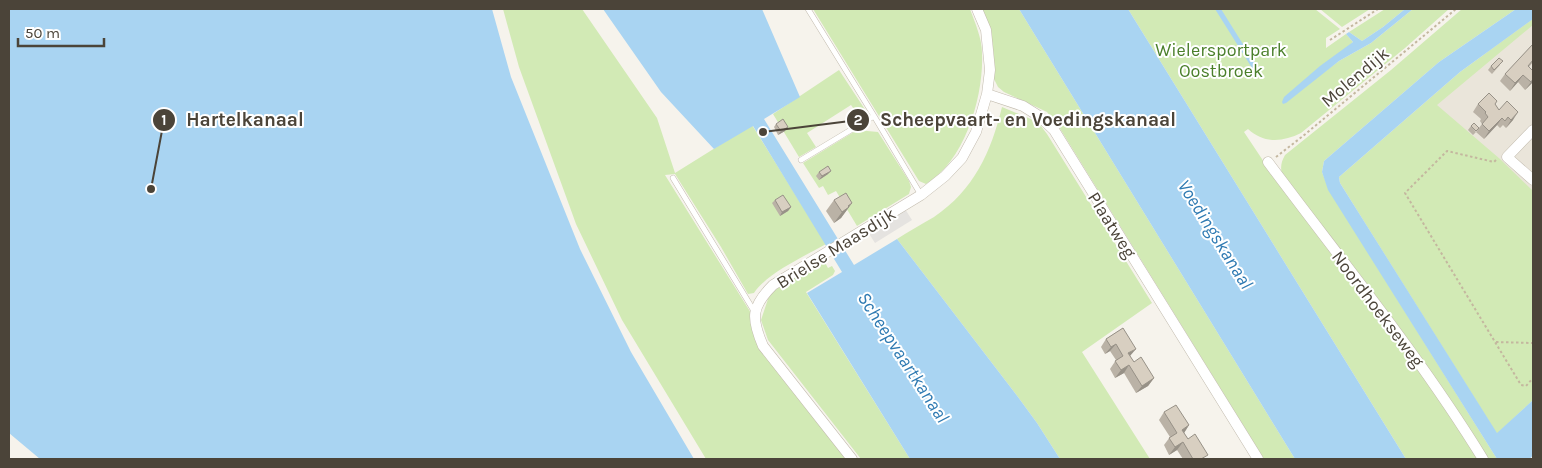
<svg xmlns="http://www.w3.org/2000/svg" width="1542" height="468" font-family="Karla,sans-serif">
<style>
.residential{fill:#eae5da}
.green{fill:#d2eab5}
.parking{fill:#e5e3e0}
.water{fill:#a9d4f2}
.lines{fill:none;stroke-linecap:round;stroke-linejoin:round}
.service-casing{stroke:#c2bbae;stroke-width:6}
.minor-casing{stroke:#c2bbae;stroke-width:11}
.path{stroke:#c4b79f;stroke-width:2;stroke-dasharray:2.5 2.5;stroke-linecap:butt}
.service{stroke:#fff;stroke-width:5}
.minor{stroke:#fff;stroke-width:10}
.wall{fill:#bab2a6}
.shaded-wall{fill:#979187}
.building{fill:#d8cfc1;stroke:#979187}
.labels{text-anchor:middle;stroke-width:4;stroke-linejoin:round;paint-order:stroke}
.park-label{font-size:18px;fill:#4a7f2a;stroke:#fff}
.street-label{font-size:18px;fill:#4b4439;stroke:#fff}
.water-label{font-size:19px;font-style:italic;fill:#2e7ab2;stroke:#fff}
.leader{fill:none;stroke:#4b4439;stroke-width:2}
.callout-dot{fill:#4b4439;stroke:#fff;stroke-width:2}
.mark-label{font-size:15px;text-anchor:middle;font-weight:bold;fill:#fff}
.callout-label{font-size:19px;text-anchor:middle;font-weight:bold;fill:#4b4439;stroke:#fff;stroke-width:4;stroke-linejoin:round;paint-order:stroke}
</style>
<rect width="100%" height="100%" fill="#f6f3ec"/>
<path class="residential" d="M 1533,9 L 1533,208 L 1424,111 Z"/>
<path class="green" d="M 503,9 L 582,9 L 657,118 L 675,173 L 752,125 L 826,244 C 805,256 767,273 754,293 L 748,294 L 721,247 L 675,174 L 665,175 L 751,313 L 752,330 L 759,344 L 848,459 L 706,459 L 622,320 L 576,224 L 519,67 Z
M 813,9 L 970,9 C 975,23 982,38 982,53 C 984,96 965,161 926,184 L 919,181 Z
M 982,9 L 1019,9 L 1295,459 L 1264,459 L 1059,127 L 1047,112 L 1004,92 L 998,87 L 994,79 L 993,46 L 988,24 Z
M 1128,9 L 1315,9 L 1340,29 L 1326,38 L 1326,48 L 1346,34 L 1353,42 L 1320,75 L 1339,61 L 1371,43 L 1413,9 L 1449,9 L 1405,48 L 1301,133 C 1283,142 1264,144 1248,129 L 1244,132 L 1270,171 L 1432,386 L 1479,459 L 1406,459 Z
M 1320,9 L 1370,9 L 1342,27 Z
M 1385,9 L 1405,9 L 1383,27 L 1362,41 L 1349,32 Z
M 1462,9 L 1516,9 L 1439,62 L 1324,161 L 1322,172 L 1329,190 L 1497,459 L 1487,459 L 1284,179 C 1280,170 1280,164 1285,155 L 1391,70 Z
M 1533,19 L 1533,25 L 1437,105 L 1500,159 L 1533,191 L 1533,400 L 1497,434 L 1340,183 L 1339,177 L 1460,72 Z
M 839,70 L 868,114 L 861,119 L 851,105 L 807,133 L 816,147 L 799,157 L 773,114 Z
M 1002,107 L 1038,122 L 1047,134 L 1152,303 L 1082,352 L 1150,459 L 1060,459 L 1037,423 L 1018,397 L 897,239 C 909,231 922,224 934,217 C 974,190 991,152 1002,107 Z
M 857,130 L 878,132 L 909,181 L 911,187 L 909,194 L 857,226 L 836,191 L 828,195 L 823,186 L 819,188 L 803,163 Z
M 823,259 L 828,268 L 832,266 L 835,271 L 833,275 L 806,292 L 910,459 L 861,459 L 768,340 L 761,320 L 769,296 L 775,290 Z"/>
<path class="parking" d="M 905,209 L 912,220 L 875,243 L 868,232 Z"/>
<path class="water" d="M 9,9 L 492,9 L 511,77 L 580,249 L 631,352 L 694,459 L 40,459 L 9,433 Z
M 603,9 L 762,9 L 800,97 L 764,119 L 854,265 L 897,239 L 1018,397 L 1037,423 L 1060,459 L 910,459 L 807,293 L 842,272 L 753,126 L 714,149 L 661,92 Z
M 1019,9 L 1128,9 L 1406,459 L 1295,459 Z
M 1215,9 L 1221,9 L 1261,73 L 1257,76 Z
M 1405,9 L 1413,9 L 1371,43 L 1339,61 L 1286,103 L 1283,104 L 1282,102 L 1284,97 L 1320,66 L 1353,42 L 1346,34 L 1349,32 L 1362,41 L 1383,27 Z
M 1516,9 L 1533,9 L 1533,19 L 1460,72 L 1339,177 L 1340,183 L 1497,433 L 1533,400 L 1533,455 L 1530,459 L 1497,459 L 1328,190 L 1322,172 L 1324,161 L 1439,62 Z"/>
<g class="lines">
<g class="service-casing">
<path id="service" d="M 808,9 L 874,116
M 801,160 L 874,116 L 921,195
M 673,178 L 754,311"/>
</g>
<g class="minor-casing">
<path id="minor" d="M 987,94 L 1023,106 L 1039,116 L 1054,130 L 1258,459
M 1533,130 L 1507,157 L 1533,180
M 1268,162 C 1341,260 1419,355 1483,459
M 852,459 L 763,346 C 751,318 751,307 773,285 L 921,195 L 945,176 L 962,158 L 976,132 L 987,94 L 990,70 L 986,30 L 977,9"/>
</g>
<path class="path" d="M 1330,40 L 1378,9
M 1276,157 L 1303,136 L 1456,9
M 1496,160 L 1494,162 L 1447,151 L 1405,193 L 1521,385 L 1526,386 L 1533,378
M 1496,342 L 1533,343"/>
<use href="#service" class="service"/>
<use href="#minor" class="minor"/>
</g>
<path class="wall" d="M 1533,44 L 1533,62 L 1529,67 L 1532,83 L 1525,90 L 1518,82 L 1510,91 L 1500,81 L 1505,74 Z
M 1500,65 L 1492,74 L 1488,70 L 1491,66 Z
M 1497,101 L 1495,104 L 1499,110 L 1513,120 L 1506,128 L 1503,125 L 1500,128 L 1497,125 L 1484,139 L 1476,132 L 1482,124 L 1480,121 L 1481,119 L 1473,112 L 1478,104 Z
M 776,124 L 785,131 L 778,135 L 774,127 Z
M 1471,126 L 1476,132 L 1473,135 L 1468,130 Z
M 819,172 L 828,174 L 819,180 L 816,176 Z
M 775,200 L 791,207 L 788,211 L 780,216 L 772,203 Z
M 834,200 L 852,203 L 841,218 L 834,223 L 826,211 Z
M 1123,328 L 1130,356 L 1134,362 L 1154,378 L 1148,386 L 1136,393 L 1124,373 L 1115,378 L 1110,369 L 1116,360 L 1110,351 L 1105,354 L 1101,347 L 1106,339 Z
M 1164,412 L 1189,425 L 1184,433 L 1188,439 L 1205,459 L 1183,459 L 1177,450 L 1169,455 L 1164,445 L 1170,437 L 1159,420 Z"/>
<path class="shaded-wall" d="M 1523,75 L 1518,82 L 1510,91 L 1515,83 Z
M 1533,79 L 1532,83 L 1525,90 L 1531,82 Z
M 1518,112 L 1513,120 L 1506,128 L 1511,120 Z
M 1502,118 L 1497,125 L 1484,139 L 1489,131 Z
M 788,127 L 785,131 L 778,135 L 781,131 Z
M 831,171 L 828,174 L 819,180 L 822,176 Z
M 852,203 L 841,218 L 834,223 L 842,212 L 848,206 Z
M 791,207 L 788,211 L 780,216 L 782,212 Z
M 1116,344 L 1110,351 L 1105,354 L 1111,347 Z
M 1136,349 L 1130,356 L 1128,353 Z
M 1129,365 L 1124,373 L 1115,378 L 1121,370 Z
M 1154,378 L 1148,386 L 1136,393 L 1142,386 Z
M 1189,425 L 1184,433 L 1182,430 Z
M 1183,442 L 1177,450 L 1169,455 L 1175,447 Z"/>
<path class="building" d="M 1533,44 L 1533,60 L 1528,66 L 1533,71 L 1533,79 L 1531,82 L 1523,75 L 1515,83 L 1505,74 Z
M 1499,58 L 1503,61 L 1494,70 L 1491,66 Z
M 1489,93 L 1497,101 L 1495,104 L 1499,110 L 1507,101 L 1518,112 L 1511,120 L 1508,117 L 1505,121 L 1502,118 L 1489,131 L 1482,124 L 1488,117 L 1485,113 L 1486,112 L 1478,104 Z
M 783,119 L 788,127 L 781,131 L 776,124 Z
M 1474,123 L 1479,128 L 1476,131 L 1471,126 Z
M 828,166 L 831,171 L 822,176 L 819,172 Z
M 846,193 L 852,203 L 848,206 L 849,207 L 842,212 L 834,200 Z
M 783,195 L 791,207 L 782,212 L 775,200 Z
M 1123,328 L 1136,349 L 1128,353 L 1134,362 L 1141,357 L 1154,378 L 1142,386 L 1129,365 L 1121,370 L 1115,361 L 1123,356 L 1116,344 L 1111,347 L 1106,339 Z
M 1176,405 L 1189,425 L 1182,430 L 1188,439 L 1195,434 L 1208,455 L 1201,459 L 1193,459 L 1183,442 L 1175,447 L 1169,438 L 1177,433 L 1164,412 Z"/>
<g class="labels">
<g class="park-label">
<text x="1221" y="56">Wielersportpark<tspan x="1221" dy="21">Oostbroek</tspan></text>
</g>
<g class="street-label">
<text transform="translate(1355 77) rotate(-40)" y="6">Molendijk</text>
<text transform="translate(1112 225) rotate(58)" y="6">Plaatweg</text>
<text transform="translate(836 248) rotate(-32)" y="6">Brielse Maasdijk</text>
<text transform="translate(1378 309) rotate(53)" y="6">Noordhoekseweg</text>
</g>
<g class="water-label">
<text transform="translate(1216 234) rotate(58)" y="7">Voedingskanaal</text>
<text transform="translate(904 357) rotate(57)" y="7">Scheepvaartkanaal</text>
</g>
</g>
<path class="leader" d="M151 189L164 120M763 132L858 120"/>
<g class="callout-dot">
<circle cx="151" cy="189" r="5"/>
<circle cx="763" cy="132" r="5"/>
<circle cx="164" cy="120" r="12"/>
<circle cx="858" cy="120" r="12"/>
</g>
<g class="mark-label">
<text x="164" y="125">1</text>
<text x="858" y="125">2</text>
</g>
<g class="callout-label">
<text x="245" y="126">Hartelkanaal</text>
<text x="1028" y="126">Scheepvaart- en Voedingskanaal</text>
</g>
<rect width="1542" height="468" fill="none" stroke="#4b4439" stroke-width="20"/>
<path d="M18 38v8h86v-8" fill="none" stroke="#4b4439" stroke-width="2.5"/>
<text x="25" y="38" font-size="15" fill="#4b4439" stroke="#ffffff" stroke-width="4" paint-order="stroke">50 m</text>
</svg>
